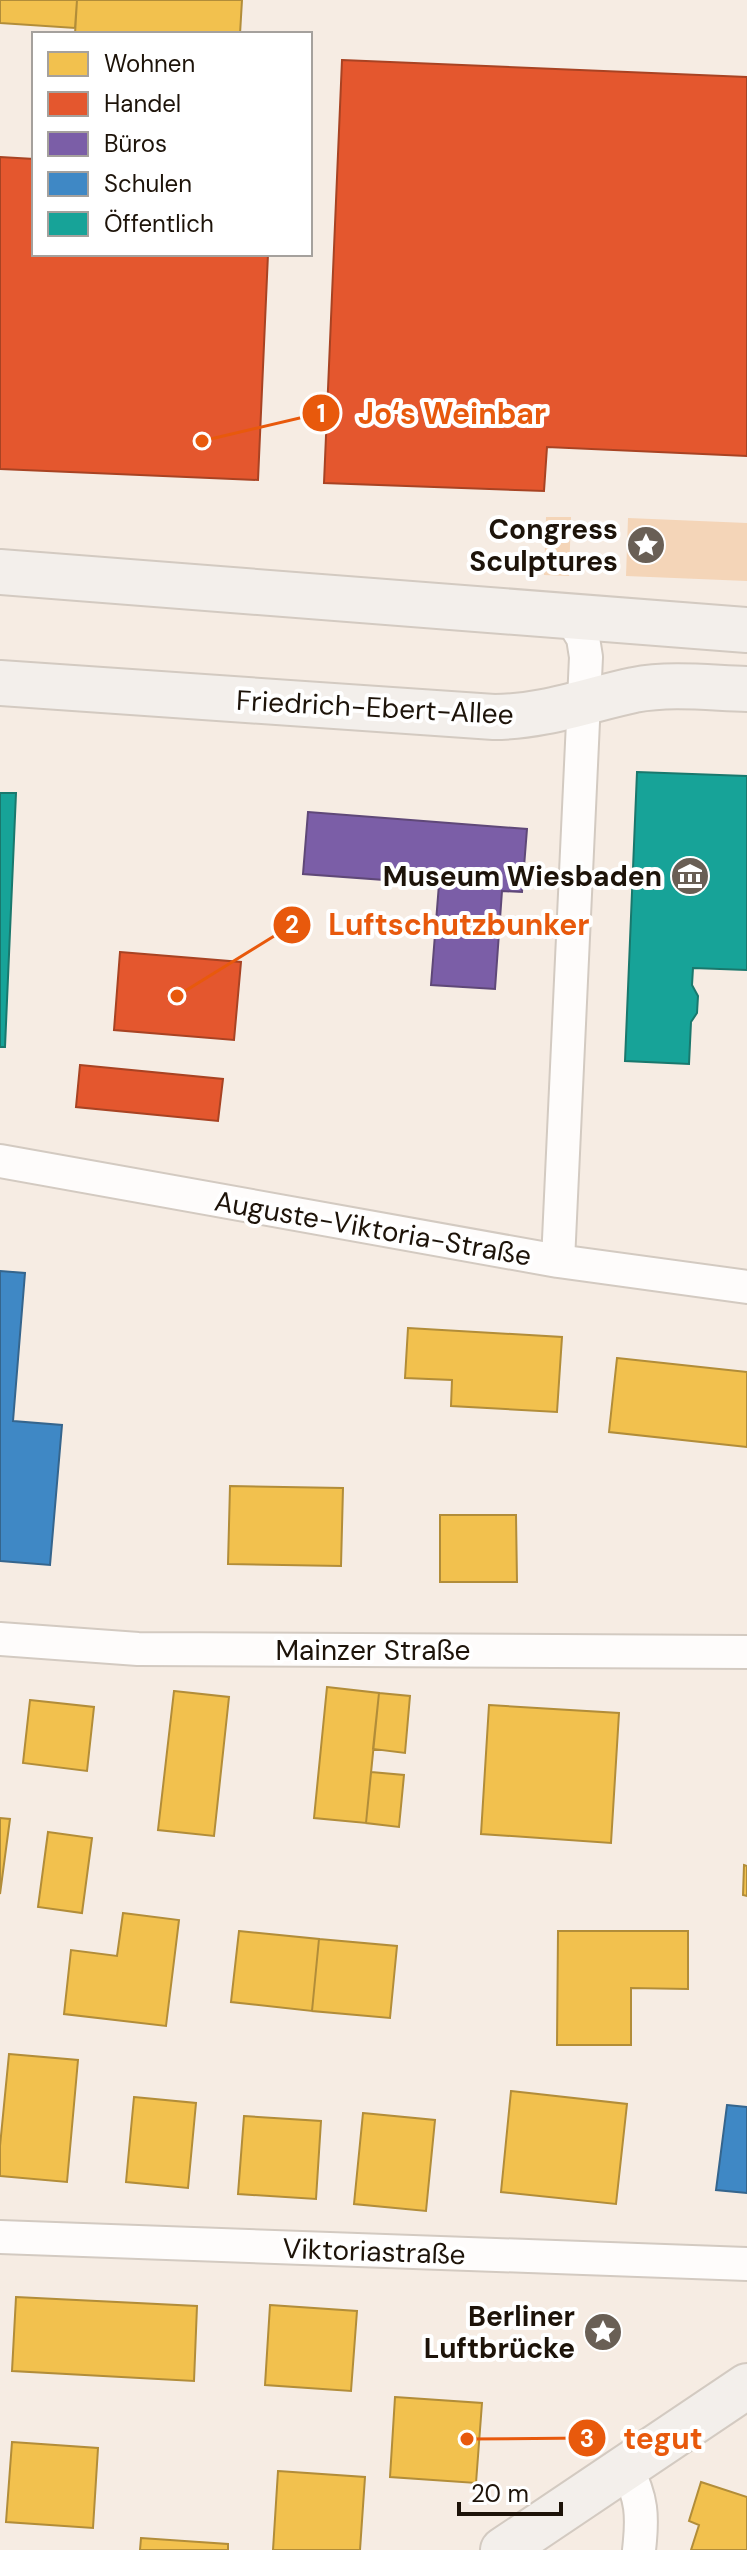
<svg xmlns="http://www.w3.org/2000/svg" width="747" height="2550" font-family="'DM Sans',sans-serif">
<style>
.green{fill:#f4d5b8}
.homes{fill:#f2c14e;stroke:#b28d39;stroke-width:2}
.shops{fill:#e4572e;stroke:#a84323;stroke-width:2}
.offices{fill:#7b5ea7;stroke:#5f4878;stroke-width:2}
.schools{fill:#3f88c5;stroke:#35658d;stroke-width:2}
.public{fill:#17a398;stroke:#19786d;stroke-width:2}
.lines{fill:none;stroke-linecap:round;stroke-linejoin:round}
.street-casing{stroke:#d3cac1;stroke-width:36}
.secondary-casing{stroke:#d3cac1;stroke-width:48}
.street{stroke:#fefcfb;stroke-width:32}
.secondary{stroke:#f3efeb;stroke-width:44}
.labels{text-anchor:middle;stroke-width:8;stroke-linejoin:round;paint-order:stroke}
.poi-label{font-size:28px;font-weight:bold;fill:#1d1309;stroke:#fff;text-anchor:end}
.street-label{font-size:28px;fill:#1d1309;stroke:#fff}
.leader{fill:none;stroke:#e8590c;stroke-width:3}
.callout-dot{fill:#e8590c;stroke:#fff;stroke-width:3}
.mark-label{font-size:24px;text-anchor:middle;font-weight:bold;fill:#fff}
.callout-label{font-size:30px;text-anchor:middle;font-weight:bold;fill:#e8590c;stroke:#fff;stroke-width:8;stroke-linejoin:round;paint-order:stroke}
</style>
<rect width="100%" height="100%" fill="#f6ece3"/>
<path class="green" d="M 546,517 L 571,517 L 569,576 L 544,575 Z
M 628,518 L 747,523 L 747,581 L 626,576 Z"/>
<path class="homes" d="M 0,0 L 77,0 L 75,28 L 0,23 Z
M 77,0 L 242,0 L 240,34 L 75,34 Z
M 408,1328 L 562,1337 L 557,1412 L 451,1406 L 452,1380 L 405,1378 Z
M 617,1358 L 747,1372 L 747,1447 L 609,1432 Z
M 230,1486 L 343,1488 L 341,1566 L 228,1564 Z
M 440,1515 L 516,1515 L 517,1582 L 440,1582 Z
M 327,1687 L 379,1693 L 366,1823 L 314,1818 Z
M 174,1691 L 229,1697 L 214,1836 L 158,1830 Z
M 379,1693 L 410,1696 L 405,1753 L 373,1749 Z
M 30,1700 L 94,1707 L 87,1771 L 23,1763 Z
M 489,1705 L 619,1713 L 611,1843 L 481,1834 Z
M 371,1772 L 404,1775 L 399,1827 L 366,1823 Z
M 0,1818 L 10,1819 L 0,1894 Z
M 48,1832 L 92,1838 L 82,1913 L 38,1907 Z
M 744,1865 L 747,1866 L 747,1896 L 743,1895 Z
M 123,1913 L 179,1920 L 166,2026 L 64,2014 L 71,1950 L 117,1956 Z
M 239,1931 L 319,1939 L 312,2011 L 231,2002 Z
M 558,1931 L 688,1931 L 688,1989 L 631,1988 L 631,2045 L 557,2045 Z
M 319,1939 L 397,1946 L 390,2018 L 312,2011 Z
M 9,2054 L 78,2060 L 67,2182 L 0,2176 L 0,2146 Z
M 511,2091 L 627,2104 L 616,2204 L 501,2192 Z
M 134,2097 L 196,2103 L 188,2188 L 126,2182 Z
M 363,2113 L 435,2120 L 426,2211 L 354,2204 Z
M 244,2116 L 321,2121 L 316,2199 L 238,2194 Z
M 16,2297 L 197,2306 L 194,2381 L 12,2371 Z
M 270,2305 L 357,2311 L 351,2391 L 265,2385 Z
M 395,2397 L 482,2403 L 476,2483 L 390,2477 Z
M 12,2442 L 98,2448 L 93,2528 L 6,2522 Z
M 278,2471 L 365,2477 L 360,2550 L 273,2550 Z
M 701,2482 L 747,2497 L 747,2550 L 691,2550 L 699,2525 L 689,2521 Z
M 141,2538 L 228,2544 L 228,2550 L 140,2550 Z"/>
<path class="shops" d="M 342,60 L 747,77 L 747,456 L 547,447 L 544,491 L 324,483 Z
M 0,157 L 34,159 L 34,254 L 268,254 L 258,480 L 0,469 Z
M 120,952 L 241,962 L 234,1040 L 114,1030 Z
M 80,1065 L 223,1079 L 218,1121 L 76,1107 Z"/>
<path class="offices" d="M 308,812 L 527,829 L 522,892 L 502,891 L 495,989 L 431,985 L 439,884 L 303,874 Z"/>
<path class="schools" d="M 0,1271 L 25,1273 L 13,1421 L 62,1425 L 50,1565 L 0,1561 Z
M 727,2105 L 747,2107 L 747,2193 L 716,2190 Z"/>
<path class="public" d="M 637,772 L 747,776 L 747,970 L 693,968 L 692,985 L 698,996 L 697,1013 L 691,1022 L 689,1064 L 625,1061 Z
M 0,793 L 16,793 L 5,1047 L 0,1047 Z"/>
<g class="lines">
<g class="street-casing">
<path id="street" d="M 0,1161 L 558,1261 L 747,1287
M 558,1261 L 586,657 L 583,638 L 570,617
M 0,1639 L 138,1649 L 747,1652
M 0,2237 L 747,2264
M 626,2467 C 642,2498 643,2516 639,2550"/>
</g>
<g class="secondary-casing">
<path id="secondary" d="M 0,572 L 747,630
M 0,683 L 494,717 C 543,717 587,700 634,690 C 671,683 710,688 747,689
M 503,2550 L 747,2386"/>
</g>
<use href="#street" class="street"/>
<use href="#secondary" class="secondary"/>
</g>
<defs>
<g id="sight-disc" transform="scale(2)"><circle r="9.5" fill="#695f55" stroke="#fff"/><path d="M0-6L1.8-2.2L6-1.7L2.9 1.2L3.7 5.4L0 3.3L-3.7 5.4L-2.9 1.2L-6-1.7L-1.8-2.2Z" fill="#fff"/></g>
<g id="museum-disc" transform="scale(2)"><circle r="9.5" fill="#695f55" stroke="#fff"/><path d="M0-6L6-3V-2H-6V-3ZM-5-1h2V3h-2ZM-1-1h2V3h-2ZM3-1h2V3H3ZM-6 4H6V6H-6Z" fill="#fff"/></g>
</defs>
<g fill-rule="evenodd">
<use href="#sight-disc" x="646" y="545"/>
<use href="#museum-disc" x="690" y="876"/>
<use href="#sight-disc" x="603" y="2332"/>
</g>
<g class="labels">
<g class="poi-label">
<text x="618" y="539">Congress<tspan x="618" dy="32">Sculptures</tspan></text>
<text x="662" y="886">Museum Wiesbaden</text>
<text x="575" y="2326">Berliner<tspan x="575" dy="32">Luftbrücke</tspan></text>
</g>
<g class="street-label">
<text transform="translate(375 707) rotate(3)" y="10">Friedrich-Ebert-Allee</text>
<text transform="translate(373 1228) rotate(10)" y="10">Auguste-Viktoria-Straße</text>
<text x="373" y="1660">Mainzer Straße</text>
<text transform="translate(374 2251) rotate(2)" y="10">Viktoriastraße</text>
</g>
</g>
<path class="leader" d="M202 441L321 413M177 996L292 925M467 2439L587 2438"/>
<g class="callout-dot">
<circle cx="202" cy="441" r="8"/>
<circle cx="177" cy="996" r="8"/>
<circle cx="467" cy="2439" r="8"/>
<circle cx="321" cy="413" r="20"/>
<circle cx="292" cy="925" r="20"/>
<circle cx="587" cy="2438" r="20"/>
</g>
<g class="mark-label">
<text x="321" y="422">1</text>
<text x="292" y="933">2</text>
<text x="587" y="2447">3</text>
</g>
<g class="callout-label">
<text x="452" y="424">Jo‘s Weinbar</text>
<text x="459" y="935">Luftschutzbunker</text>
<text x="663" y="2449">tegut</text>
</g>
<rect x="32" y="32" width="280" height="224" fill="#ffffff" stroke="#a5a19d" stroke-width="2"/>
<rect x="48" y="52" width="40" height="24" fill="#f2c14e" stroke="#a5a19d" stroke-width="2"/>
<text x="104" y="72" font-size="24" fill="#1d1309">Wohnen</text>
<rect x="48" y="92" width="40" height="24" fill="#e4572e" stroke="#a5a19d" stroke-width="2"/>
<text x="104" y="112" font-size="24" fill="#1d1309">Handel</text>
<rect x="48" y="132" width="40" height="24" fill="#7b5ea7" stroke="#a5a19d" stroke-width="2"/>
<text x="104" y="152" font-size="24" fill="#1d1309">Büros</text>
<rect x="48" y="172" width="40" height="24" fill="#3f88c5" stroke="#a5a19d" stroke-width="2"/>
<text x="104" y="192" font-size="24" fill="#1d1309">Schulen</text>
<rect x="48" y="212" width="40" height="24" fill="#17a398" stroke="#a5a19d" stroke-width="2"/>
<text x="104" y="232" font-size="24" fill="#1d1309">Öffentlich</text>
<path d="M459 2502v12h102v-12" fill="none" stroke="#1d1309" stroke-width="4"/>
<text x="471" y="2502" font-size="24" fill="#1d1309" stroke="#ffffff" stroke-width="6" paint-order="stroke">20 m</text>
</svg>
